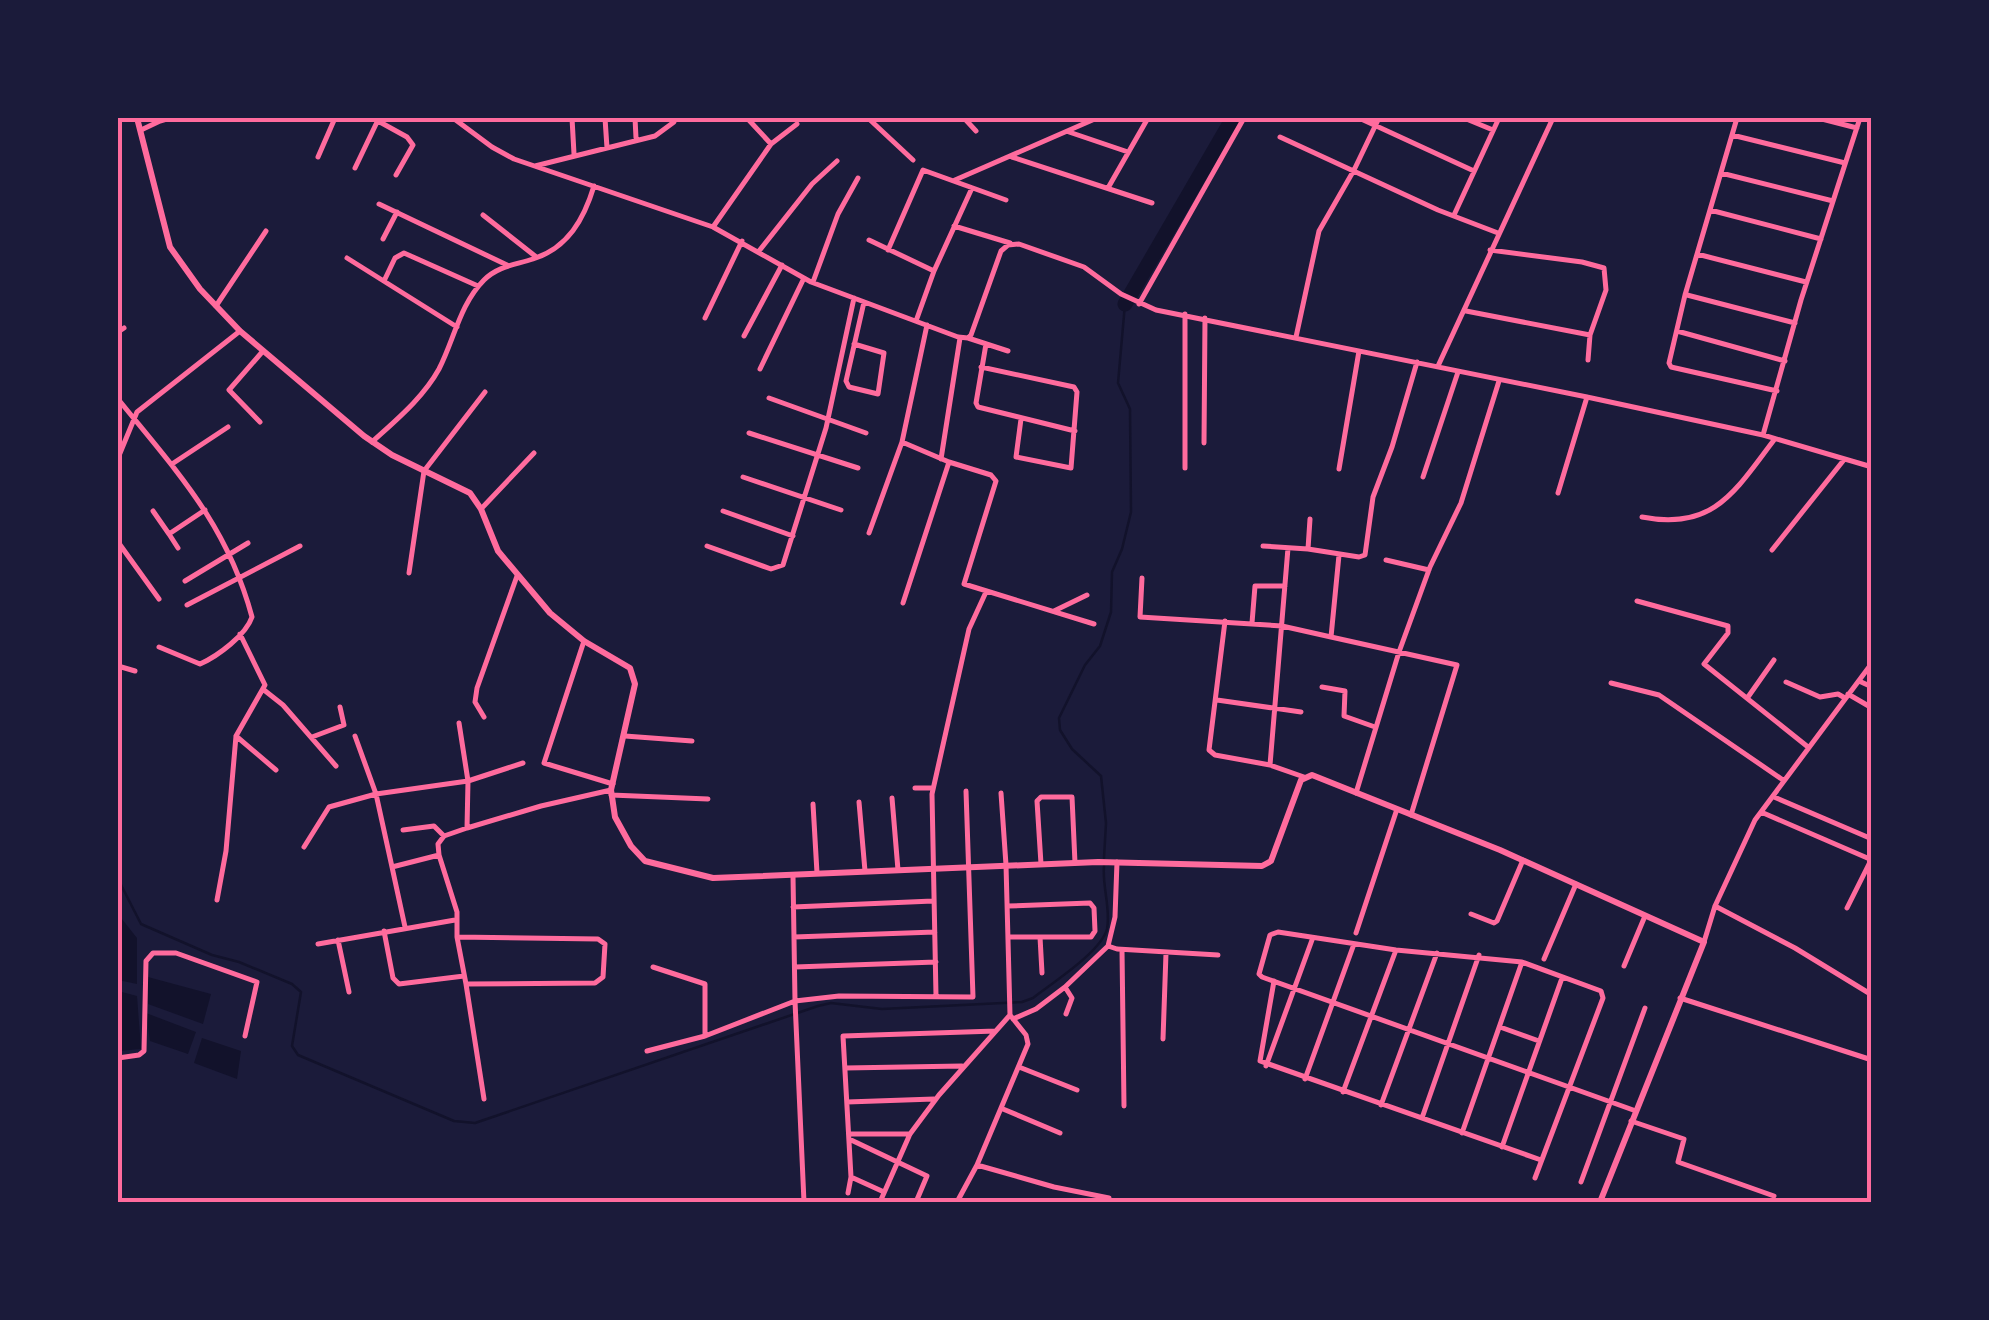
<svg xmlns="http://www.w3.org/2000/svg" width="1989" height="1320" font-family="'Source Serif 4',serif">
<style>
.water{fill:#12122b}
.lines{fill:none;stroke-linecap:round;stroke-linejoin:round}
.stream{stroke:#12122b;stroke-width:2.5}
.river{stroke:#12122b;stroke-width:15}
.minor{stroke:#ff6b9d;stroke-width:5}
.tertiary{stroke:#ff6b9d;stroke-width:6}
.neatline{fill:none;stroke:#ff6b9d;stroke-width:4}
</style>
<rect width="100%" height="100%" fill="#1b1b3a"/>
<path class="water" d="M 118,914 L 137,938 L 137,984 L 118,980 Z
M 148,977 L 211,994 L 203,1024 L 148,1004 Z
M 118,991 L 137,996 L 141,1049 L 118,1051 Z
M 146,1013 L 196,1032 L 188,1054 L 150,1041 Z
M 202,1038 L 241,1051 L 237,1079 L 194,1063 Z"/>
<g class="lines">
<path class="stream" d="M 1104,858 L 1106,823 L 1101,776 L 1072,749 L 1060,730 L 1059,718 L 1085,665 L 1100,646 L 1111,612 L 1112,572 L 1122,549 L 1131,512 L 1130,409 L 1118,383 L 1125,304
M 118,879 L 141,924 L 212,955 L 239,962 L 292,984 L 301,992 L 292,1046 L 298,1055 L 454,1121 L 475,1123 L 818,1006 L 831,1003 L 882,1009 L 1022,1002 L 1033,998 C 1052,983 1101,952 1107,929 C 1111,909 1102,886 1104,866"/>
<path class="river" d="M 1125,304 L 1233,118"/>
<path class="minor" d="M 155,118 L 160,121 L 170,118
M 453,118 L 492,147 L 514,159 L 713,227 L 811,282 L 958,337 L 968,338 L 971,335 L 1001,251 L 1008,245 L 1019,244 L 1084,267 L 1121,294 L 1156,310 L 1587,397 L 1763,435 L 1872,467
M 572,118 L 574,154
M 605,118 L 607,148
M 635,118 L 636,138
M 747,118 L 771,144
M 868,118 L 913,160
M 964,118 L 976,131
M 1359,118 L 1474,171
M 1464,118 L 1493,130
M 1737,118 L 1685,295 L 1669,363 L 1671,367 L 1777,391
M 1818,118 L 1857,128
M 378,121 L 407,137 L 413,145 L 396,175
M 141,130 L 160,121
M 1069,132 L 1128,152
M 1732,135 L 1845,163
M 1280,137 L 1438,210 L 1498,233
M 318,157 L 335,118
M 1012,157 L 1152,203
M 535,166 L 655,136 L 674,122 L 673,118
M 355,168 L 378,120
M 1721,173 L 1833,201
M 955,180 L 1097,118
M 1108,188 L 1148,118
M 379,204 L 507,265
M 1710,210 L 1821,239
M 483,215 L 535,256
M 1454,215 L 1499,118
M 954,226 L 1010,243
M 713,227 L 771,144 L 797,124
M 383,239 L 397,212
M 869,240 L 934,271 L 916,321
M 888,250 L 923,170 L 1006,200
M 1490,250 L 1582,262 L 1604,268 L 1606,290 L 1590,335 L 1588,360
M 759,251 L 812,184 L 837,161
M 1697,254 L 1806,282
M 347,258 L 457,327
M 934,271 L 972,188
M 384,281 L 395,258 L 404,253 L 478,286
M 813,282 L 838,214 L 858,178
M 1687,295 L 1795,323
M 1139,304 L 1244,118
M 216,306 L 266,231
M 1466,311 L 1590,335
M 705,318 L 742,241
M 1677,331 L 1785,361
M 118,332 L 124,328
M 744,336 L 782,265
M 1296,337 L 1319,231 L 1354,170 L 1379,118
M 968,338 L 1008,351
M 854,344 L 884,353 L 878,394 L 849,387 L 846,381 L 864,302
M 986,344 L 976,403 L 978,407 L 1075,431
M 1438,366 L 1553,118
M 981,367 L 1074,387 L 1077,392 L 1071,468 L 1016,457 L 1021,419
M 760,369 L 804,278
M 769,398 L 866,433
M 118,399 C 177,472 227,524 252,617 C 246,635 218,656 200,664 L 159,647
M 260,422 L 229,390 L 263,351
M 749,433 L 858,468
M 1763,435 L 1801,300 L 1860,118
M 372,442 C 396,420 423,398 439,369 C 454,340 460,304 484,280 C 498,266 515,265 533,259 C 568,248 584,219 594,186
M 902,442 L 949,462 L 903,603
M 1204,443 L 1205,318
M 118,458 L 137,412 L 240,331
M 941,459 L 960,338
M 949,462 L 991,475 L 996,481 L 964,584 L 1094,624
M 172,464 L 228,427
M 1185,468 L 1185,314
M 1339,469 L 1359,351
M 743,477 L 841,510
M 1423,477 L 1458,372
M 1558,493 L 1587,397
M 481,509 L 534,453
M 153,511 L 169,534 L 205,510
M 723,511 L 793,536
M 1642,517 C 1714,531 1735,491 1774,440
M 1310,519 L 1308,549 L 1359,557 L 1365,555 L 1373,497 L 1392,447 L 1417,362
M 869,533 L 902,442 L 927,325
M 169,534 L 178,548
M 118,542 L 159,599
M 707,546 L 771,569 L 783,565 L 826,428 L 854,298
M 1263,546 L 1308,549
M 1772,550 L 1843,461
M 1386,560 L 1429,570
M 409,573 L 424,471 L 485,392
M 1142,578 L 1140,617 L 1282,626 L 1331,637 L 1339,555
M 185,581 L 248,543
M 1637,601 L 1728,626 L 1728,633 L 1704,664 L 1808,747
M 187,605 L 300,546
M 1054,611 L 1087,595
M 1225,621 L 1209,750 L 1215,755 L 1270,765 L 1304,777
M 1252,623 L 1255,586 L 1285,586
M 1331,637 L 1457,665 L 1411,815
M 584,641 L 544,763 L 613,784
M 118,666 L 135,671
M 1859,681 L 1872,687
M 1786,682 L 1820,697 L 1838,694 L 1845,698
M 1611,683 L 1659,695 L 1783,780
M 1322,687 L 1345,691 L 1344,716 L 1375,727
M 264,690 L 283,705 L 336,766
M 1848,694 L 1872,708
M 1748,697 L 1774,660
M 1217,700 L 1301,712
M 484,717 L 475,702 L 477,688 L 517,576
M 459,723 L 468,781 L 376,794 L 392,867 L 439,855 L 438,844 L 444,836 L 467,828
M 236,736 L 276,770
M 625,736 L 692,741
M 312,737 L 344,725 L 340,707
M 523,763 L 468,781 L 467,828 L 541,806 L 611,790
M 1270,765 L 1288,548
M 915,788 L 933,788
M 1356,793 L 1399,652 L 1430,567 L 1461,503 L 1499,381
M 611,795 L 708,799
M 1774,797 L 1872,839
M 892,798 L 898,870
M 859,802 L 865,871
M 813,804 L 817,873
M 1761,812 L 1872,860
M 403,830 L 434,826 L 444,836
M 304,847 L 329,807 L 376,794 L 355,736
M 439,855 L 457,912 L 457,937 L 466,984 L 595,983 L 603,977 L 605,944 L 598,939 L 457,937
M 1041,864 L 1037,801 L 1041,797 L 1072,797 L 1075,863
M 392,867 L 405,927
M 793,876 L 795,1001 L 804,1202
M 217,900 L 226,851 L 236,736 L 265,685 L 240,634
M 1715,906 L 1795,948 L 1872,995
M 793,907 L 933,901
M 1847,908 L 1871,860
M 1471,914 L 1494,923 L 1497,921 L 1523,860
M 384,931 L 393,978 L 399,984 L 464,976
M 1356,933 L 1397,809
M 794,937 L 935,932
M 1008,937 L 1091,937 L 1095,931 L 1094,908 L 1090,903 L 1008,906
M 1040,937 L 1042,973
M 338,940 L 349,992
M 1704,942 L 1715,906 L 1755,820 L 1872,663
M 318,944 L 455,920
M 1108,946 L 1117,949 L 1218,955
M 1122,950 L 1124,1106
M 1544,959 L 1576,884
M 1624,966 L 1645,916
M 653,967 L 705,984 L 705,1036
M 795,967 L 936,962
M 1274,981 L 1260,1061 L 1541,1160
M 466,984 L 484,1099
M 936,996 L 932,794 L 969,629 L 986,592
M 1680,998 L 1872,1060
M 1066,1014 L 1072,998 L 1065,987 L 1108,946 L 1115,917 L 1117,862
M 1013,1019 L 1036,1009 L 1065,987
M 1500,1027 L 1539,1041
M 1163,1039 L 1166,953
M 647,1051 L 705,1036 L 795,1001 L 839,996 L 973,997 L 966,791
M 118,1058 L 139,1055 L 144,1051 L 146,961 L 153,953 L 176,953 L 257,982 L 245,1036
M 1266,1066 L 1312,940
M 1019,1067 L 1077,1090
M 845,1068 L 962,1066
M 1305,1079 L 1354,944
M 1343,1092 L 1396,950
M 847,1102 L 934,1099
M 1381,1105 L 1437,953
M 1003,1109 L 1060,1133
M 1422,1118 L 1479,955
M 1631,1121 L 1684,1139 L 1678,1162 L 1774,1196
M 1462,1133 L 1522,962
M 849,1134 L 910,1134
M 849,1139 L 927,1176 L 916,1202
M 1502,1147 L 1562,978
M 977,1165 L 1054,1187 L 1109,1198
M 1535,1178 L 1603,998 L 1601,991 L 1522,962 L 1396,950 L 1278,932 L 1270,935 L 1259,974 L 1262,977 L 1636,1111
M 1581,1182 L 1645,1008
M 884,1192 L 851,1177 L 843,1036 L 996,1031
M 848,1193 L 851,1177
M 880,1202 L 910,1134 L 939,1095 L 1010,1015
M 957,1202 L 977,1165 L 1028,1044 L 1026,1035 L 1010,1015 L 1006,865 L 1001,793"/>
<path class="tertiary" d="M 137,118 L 170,247 L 200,289 L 240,331 L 364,436 L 392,455 L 470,493 L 481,509 L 498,551 L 550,613 L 584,641 L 630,668 L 635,684 L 611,790 L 615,817 L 631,846 L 645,861 L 713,878 L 1098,862 L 1262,866 L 1271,861 L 1301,780 L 1312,775 L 1500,850 L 1704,942 L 1600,1202"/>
</g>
<rect width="1989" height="1320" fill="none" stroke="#1b1b3a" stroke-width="240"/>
<rect x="120" y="120" width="1749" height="1080" class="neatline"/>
</svg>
